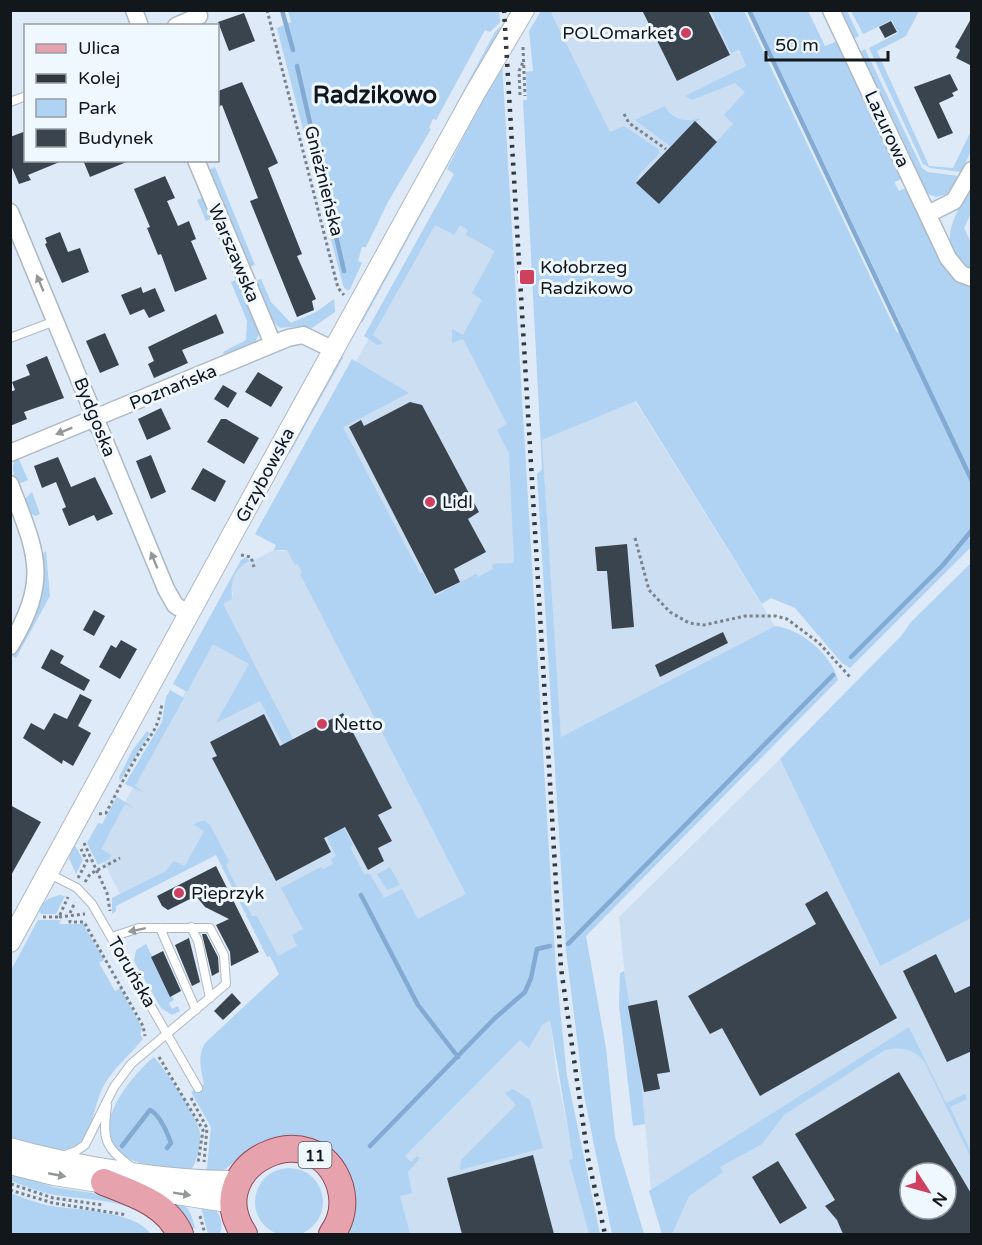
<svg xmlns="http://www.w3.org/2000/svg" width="982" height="1245" font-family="'Varela Round',sans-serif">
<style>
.built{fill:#ccdef1;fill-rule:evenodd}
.green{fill:#b0d2f3}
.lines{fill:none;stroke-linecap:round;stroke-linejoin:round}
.stream{stroke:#82aad3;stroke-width:4.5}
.building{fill:#3a444e;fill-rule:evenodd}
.service-casing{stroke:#adb9c5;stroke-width:10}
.minor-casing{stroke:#adb9c5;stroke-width:19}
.tertiary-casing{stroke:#adb9c5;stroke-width:22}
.primary-casing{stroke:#914a56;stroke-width:28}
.path{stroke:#79828a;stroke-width:3;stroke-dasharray:3 3;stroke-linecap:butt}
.service{stroke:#fff;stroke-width:8}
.minor{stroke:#fff;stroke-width:16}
.tertiary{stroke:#fff;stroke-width:20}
.primary{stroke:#e6a3ad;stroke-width:26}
.rail{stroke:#31373c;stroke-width:4.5;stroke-dasharray:3 6;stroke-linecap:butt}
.oneway{fill:#949798}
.poi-dot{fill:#cf3f5e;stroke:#eff7ff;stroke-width:2}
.labels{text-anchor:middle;stroke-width:6;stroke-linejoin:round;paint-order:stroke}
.shield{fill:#eff7ff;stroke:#545a5f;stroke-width:1.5}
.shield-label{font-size:16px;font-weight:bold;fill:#12171b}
.poi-label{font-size:18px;fill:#12171b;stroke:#eff7ff;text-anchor:start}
.street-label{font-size:18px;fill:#12171b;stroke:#eff7ff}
.district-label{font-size:24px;font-weight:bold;fill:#12171b;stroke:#eff7ff}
</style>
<rect width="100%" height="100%" fill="#deeaf7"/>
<path class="built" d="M 545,11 L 719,11 L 746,66 L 764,106 L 647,227 Z
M 462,170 L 502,182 L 524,581 L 459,661 L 328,412 Z
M 635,401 L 775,626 L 561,738 L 542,440 Z
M 292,547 L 472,897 L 389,942 L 279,974 L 218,852 L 122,898 L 98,851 L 226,618 L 220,606 L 233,596 L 231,580 L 238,568 L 274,550 L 284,551 Z
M 780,759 L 879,965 L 971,918 L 971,1234 L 664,1234 L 651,1190 L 641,1077 L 628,1006 L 619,917 ZM 910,1173 L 946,1173 L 946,1209 L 910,1209 Z
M 550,1019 L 556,1070 L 589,1234 L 401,1234 L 396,1221 L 403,1155 L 514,1043 Z"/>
<path class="green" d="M 288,11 L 499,11 L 500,22 L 490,32 L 485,30 L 436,120 L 433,119 L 429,128 L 431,129 L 388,202 L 366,247 L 362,247 L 358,261 L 362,263 L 349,291 L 344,288 L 340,274 L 277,28 L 291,22 Z
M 541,11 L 556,11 L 551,13 L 610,132 L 624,126 L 658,149 L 660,153 L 639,175 L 636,183 L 659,204 L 733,124 L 724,115 L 745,92 L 735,83 L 692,100 L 685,96 L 746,66 L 739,50 L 731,53 L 711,11 L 744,11 L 897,333 L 902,327 L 752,11 L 808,11 L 825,46 L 838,41 L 902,179 L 894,182 L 899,191 L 906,188 L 948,272 L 958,282 L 971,286 L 971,547 L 850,668 L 842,663 L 795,608 L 771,598 L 762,604 L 636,401 L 542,440 L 561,737 L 775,626 C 801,629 832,655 838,680 L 586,936 L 606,1048 L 615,1137 L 644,1234 L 612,1234 L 584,1095 L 566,950 L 537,474 L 542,469 L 523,100 L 527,100 L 526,72 L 533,71 L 529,31 Z
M 840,11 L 847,11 L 859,36 L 853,39 Z
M 851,11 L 919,11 L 906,36 L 877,51 L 929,166 L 953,168 L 971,131 L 971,151 L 961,172 L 930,168 L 923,164 L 869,48 L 898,33 L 892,20 L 863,34 Z
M 500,27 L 501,34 L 446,123 L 495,32 Z
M 865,49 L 922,168 L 928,172 L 959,176 L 947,194 L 936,197 L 926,193 L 859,52 Z
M 502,62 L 556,970 L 567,1076 L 600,1234 L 589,1234 L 569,1160 L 573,1159 L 550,1020 L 542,1025 L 529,1048 L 520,1040 L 405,1156 L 411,1162 L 417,1156 L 420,1158 L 408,1172 L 412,1193 L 400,1196 L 410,1234 L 348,1234 C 357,1210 359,1186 343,1164 C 323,1137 284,1129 255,1145 C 234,1157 232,1172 206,1176 L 211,1127 L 191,1092 L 204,1084 C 201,1070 197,1056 205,1043 L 279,974 L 270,956 L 267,957 L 216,855 L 116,906 L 116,911 L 112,914 L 112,898 L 166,871 L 174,861 L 185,866 L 204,831 L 194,825 L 197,822 L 205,821 L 210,825 L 229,861 L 226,865 L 237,888 L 243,890 L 240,893 L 252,916 L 257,916 L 278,956 L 297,946 L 292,935 L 303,929 L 281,888 L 321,867 L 323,869 L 333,864 L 331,859 L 336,856 L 327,837 L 322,819 L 260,701 L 216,723 L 249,664 L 213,644 L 187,692 L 173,684 L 241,560 L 246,557 L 250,561 C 232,570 231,582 232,599 L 223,604 L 302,756 L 306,755 L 353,845 L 350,847 L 364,874 L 370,874 L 384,898 L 402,889 L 418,919 L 466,894 L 300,574 L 302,573 L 298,564 L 295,565 L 287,550 L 274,550 L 276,545 L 255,534 L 352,359 L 409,393 L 343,427 L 420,573 L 423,573 L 435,596 L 476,574 L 478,577 L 493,569 L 492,565 C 500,561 506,566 514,562 L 509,453 L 497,430 L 507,424 L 463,339 L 452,343 L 452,329 L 463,335 L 482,300 L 472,293 L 495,251 L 466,235 L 468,230 L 460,225 L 454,235 L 435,225 L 373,335 L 383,343 L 377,345 L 364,336 L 454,174 L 447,169 Z
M 665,106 C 672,120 686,123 701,118 L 670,146 L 635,120 Z
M 215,167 L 255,265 L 247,268 L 207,171 Z
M 439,182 L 362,323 L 362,316 Z
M 971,185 L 971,213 L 964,228 L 971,243 L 972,269 C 931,248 957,213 971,185 Z
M 204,197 L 213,218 L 206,221 L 197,200 Z
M 238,279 L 259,334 L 254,345 L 225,357 L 223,352 L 246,340 L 247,321 L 231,282 Z
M 261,279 L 271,302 L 291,323 L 316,312 L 334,299 L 335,312 L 312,328 L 303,326 L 280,328 L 268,317 L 253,282 Z
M 344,356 L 290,453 L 287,451 L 339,359 Z
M 87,428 L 97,433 L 105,455 L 95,433 L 85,430 L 18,457 L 28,480 L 21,483 L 16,481 C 12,470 11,462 20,455 Z
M 32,492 L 40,514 L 36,516 L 29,513 L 24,500 Z
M 46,551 L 50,596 L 16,658 L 12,656 C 32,624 47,593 42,554 Z
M 971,563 L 971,918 L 880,966 L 780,759 L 902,635 L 911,622 Z
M 170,690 L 184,698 L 135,786 L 145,793 L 125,784 L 162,722 L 166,697 Z
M 147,731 L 150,733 L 120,781 L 119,777 L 132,751 Z
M 117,797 L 136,809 L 125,804 L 101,849 L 111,855 L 109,859 L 98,865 L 87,843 L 98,823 L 102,824 Z
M 73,842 L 83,860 L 76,874 L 69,858 Z
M 390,867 L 400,885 L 387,890 L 377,874 Z
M 59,895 L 65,896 L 56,914 L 42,914 L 36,910 L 48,899 Z
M 38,920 L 61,920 L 59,924 L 83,924 L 104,960 L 99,963 L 115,991 L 120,988 L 142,1028 L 140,1034 L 143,1039 C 129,1056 112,1069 102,1089 C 96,1102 94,1116 89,1129 C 74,1163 38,1147 11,1141 L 10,972 Z
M 146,944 L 174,1000 L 169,1003 L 172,1009 L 178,1006 L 180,1011 L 172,1015 L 161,1008 L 134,961 L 136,950 Z
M 624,971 L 641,1077 L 645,1124 L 633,1126 L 619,1005 L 620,973 Z
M 909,1027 L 946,1103 L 965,1094 L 967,1099 L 950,1107 L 971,1152 L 971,1158 L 924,1061 C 913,1049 901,1046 885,1050 L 784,1115 L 762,1144 L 720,1167 L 723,1172 L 689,1196 L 672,1234 L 662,1234 L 649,1191 Z
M 154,1057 C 164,1068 200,1121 200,1133 C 201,1147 197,1162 189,1173 C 171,1169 135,1165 121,1154 C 87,1128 132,1075 154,1057 Z
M 513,1089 L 530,1100 L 543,1148 L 460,1170 L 461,1160 L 516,1105 L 505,1093 Z
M255 1202a34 34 0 1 1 68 0a34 34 0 1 1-68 0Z
M 10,1173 L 53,1187 L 132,1199 L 170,1234 L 164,1234 C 144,1198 91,1201 55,1195 C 39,1192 25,1186 11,1181 Z
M 11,1193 C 22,1198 34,1202 46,1205 C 76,1211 132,1209 151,1234 L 11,1234 Z
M 163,1199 C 186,1204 189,1204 195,1228 L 185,1231 Z
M 201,1207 L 213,1207 C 221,1215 223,1223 220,1234 L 208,1234 Z"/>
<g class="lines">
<path class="stream" d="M 282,10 L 293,50
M 749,10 L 972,481
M 297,66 L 344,271
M 851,657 L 943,565 L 972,530
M 361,895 L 418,1005 L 458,1057
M 568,944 L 833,675
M 122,1146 L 150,1110 C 160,1115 167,1132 171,1143 L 167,1148
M 370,1146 L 495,1018 L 525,992 L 531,978 L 537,949 L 550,946"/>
</g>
<path class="building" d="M 642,10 L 708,10 L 730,55 L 677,81 Z
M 244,13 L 255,41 L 229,51 L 218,22 Z
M 972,17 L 972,66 L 956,58 L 960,50 L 955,47 Z
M 891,21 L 897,32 L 885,38 L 879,27 Z
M 950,74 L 958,90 L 952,93 L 954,96 L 939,103 L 953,133 L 938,139 L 914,87 Z
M 242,82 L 278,163 L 268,168 L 302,254 L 297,256 L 316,299 L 312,301 L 314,310 L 297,317 L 250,201 L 258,198 L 222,105 L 218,107 L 218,91 Z
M 695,121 L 717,142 L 659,204 L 636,183 Z
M 26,131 L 26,160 L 62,161 L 28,175 L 31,180 L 19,184 L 10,163 L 10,137 Z
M 83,160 L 129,160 L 129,161 L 90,177 Z
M 165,176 L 175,198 L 167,201 L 178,226 L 189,221 L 196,239 L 191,241 L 207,279 L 175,292 L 161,254 L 158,255 L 147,228 L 150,227 L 134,189 Z
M 60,232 L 68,252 L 80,248 L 89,272 L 62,283 L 45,244 L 47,243 L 45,238 Z
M 141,287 L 143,293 L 155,288 L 165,311 L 149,318 L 144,309 L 130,315 L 121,295 Z
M 216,314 L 224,333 L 182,350 L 188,363 L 154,378 L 148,364 L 154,361 L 148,347 Z
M 105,333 L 119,365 L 100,373 L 86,341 Z
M 47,356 L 64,398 L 24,412 L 27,419 L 10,426 L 10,392 L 15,390 L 12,382 L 30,375 L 26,365 Z
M 258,372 L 283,387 L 271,407 L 245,392 Z
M 223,385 L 237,393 L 228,408 L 214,399 Z
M 410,402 L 422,405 L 479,512 L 468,519 L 486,552 L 454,569 L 460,582 L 435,594 L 349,427 L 361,420 L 364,426 Z
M 161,408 L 171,429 L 147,440 L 138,419 Z
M 221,419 L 226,419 L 259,438 L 244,464 L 207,442 Z
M 151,455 L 166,492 L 151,499 L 136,461 Z
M 58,457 L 71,487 L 95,477 L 113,514 L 97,521 L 94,515 L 69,526 L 62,509 L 66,507 L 56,482 L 42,488 L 34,466 Z
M 203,468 L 226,481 L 215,502 L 191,489 Z
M 627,544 L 634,627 L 612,629 L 607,571 L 597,571 L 595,547 Z
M 94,610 L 105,616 L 94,636 L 83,630 Z
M 723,632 L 728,643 L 660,677 L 655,665 Z
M 121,640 L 137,649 L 120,679 L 99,667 L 111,645 L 116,648 Z
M 51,649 L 64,656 L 60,663 L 90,680 L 84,691 L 41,668 Z
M 80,694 L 92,700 L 78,726 L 91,733 L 73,766 L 63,760 L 62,764 L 23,738 L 31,723 L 44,730 L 54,713 L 67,719 Z
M 343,713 L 392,808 L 378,815 L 392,841 L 378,848 L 384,861 L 368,870 L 345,827 L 324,838 L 331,852 L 276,881 L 212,758 L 217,756 L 210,742 L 264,714 L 280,746 Z
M 10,805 L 41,822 L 10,877 Z
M 216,866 L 259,952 L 231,966 L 230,952 L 216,925 L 229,919 L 205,907 L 196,896 L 168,910 L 162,906 L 157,896 Z
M 827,891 L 897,1018 L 760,1096 L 722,1028 L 710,1034 L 688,996 L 816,924 L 805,904 Z
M 202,934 L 206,934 L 218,957 L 219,972 L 212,976 Z
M 189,938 L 200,982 L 192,986 L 175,945 Z
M 163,951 L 181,991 L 170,997 L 151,957 Z
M 936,954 L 955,993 L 972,985 L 972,1051 L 947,1062 L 903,971 Z
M 232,993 L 241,1003 L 223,1020 L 214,1011 Z
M 657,1000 L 670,1072 L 657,1074 L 660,1089 L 644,1092 L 628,1006 Z
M 899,1072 L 972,1195 L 972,1234 L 843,1234 L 837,1220 L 825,1206 L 835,1200 L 795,1134 ZM 910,1173 L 946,1173 L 946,1209 L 910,1209 Z
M 533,1155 L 554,1234 L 462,1234 L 447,1178 Z
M 778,1161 L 807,1208 L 780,1224 L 752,1177 Z"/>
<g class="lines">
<g class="service-casing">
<path id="service" d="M 10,102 L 26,96
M 10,338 L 55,321
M 48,873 L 77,888 L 92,904 L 198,1088
M 191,927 L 198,941 L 210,998
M 160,928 L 196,1010
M 107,1106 C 102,1140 105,1148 133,1168
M 63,1156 L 76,1151 L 85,1145 L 114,1087 L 131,1064 L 226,984 L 224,955 L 210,928 L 139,928 L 112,937"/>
</g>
<g class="minor-casing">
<path id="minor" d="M 134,10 L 140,26
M 831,10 L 948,258 L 961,274 L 972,278
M 176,26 L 199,16
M 196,160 L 273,344
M 10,212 L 166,589 L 175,605 L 189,614
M 928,214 L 954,201 L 972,170
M 10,453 L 288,338 L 303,335 L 334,350
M 10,484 C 36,552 51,578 10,646"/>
</g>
<g class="tertiary-casing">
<path id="tertiary" d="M 10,942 L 275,456 L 475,93 L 524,10
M 10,1148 C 77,1167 170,1182 239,1181
M 10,1164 L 54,1175 L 234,1203"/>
</g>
<g class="primary-casing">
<path id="primary" d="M 104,1182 C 133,1194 166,1203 180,1234
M 244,1234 C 198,1165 315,1109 340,1186 C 345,1203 342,1220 332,1234"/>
</g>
<path class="path" d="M 267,10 L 338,288 L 344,295
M 523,47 L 525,96
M 520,95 L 519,71 L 523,62
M 624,114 L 629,123 L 666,149
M 635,538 L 649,590 L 670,612 L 689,623 L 704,625 L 745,616 L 776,616 L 787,619 L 819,643 L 850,677
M 241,555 L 251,557 L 254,567
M 99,814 L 106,813 C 116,794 125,776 136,758 C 149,735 158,733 162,703
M 84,843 L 107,893 L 110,911
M 78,878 L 87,861 L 81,849
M 85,882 L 90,874 L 120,858
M 70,913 L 75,902
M 43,917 L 59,917 L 68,897
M 59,917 L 85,914
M 70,920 L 70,922 L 84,922 L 143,1026 L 145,1036
M 159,1057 L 203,1130 L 198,1163
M 191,1098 L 207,1128 L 204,1162
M 11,1184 L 53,1198 L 103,1205
M 10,1190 L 53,1203 L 127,1215
M 200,1216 L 205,1234"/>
<use href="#service" class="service"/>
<use href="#minor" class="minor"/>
<use href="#tertiary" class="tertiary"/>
<use href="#primary" class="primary"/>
<path class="rail" d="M 504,10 L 561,968 L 588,1158 L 605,1234"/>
</g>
<defs><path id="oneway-solid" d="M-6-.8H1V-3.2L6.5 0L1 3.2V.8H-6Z" transform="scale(1.5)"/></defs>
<g class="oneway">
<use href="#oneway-solid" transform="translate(40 283) rotate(-113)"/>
<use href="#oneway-solid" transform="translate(64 431) rotate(158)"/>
<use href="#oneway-solid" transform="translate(154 560) rotate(-112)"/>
<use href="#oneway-solid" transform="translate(137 930) rotate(168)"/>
<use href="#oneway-solid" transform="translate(57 1175) rotate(11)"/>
<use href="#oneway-solid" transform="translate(182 1194) rotate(9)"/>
</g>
<g class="poi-dot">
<circle cx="686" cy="33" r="6"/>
<rect x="519" y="269" width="16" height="16" rx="3"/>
<circle cx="430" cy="502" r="6"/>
<circle cx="322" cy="724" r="6"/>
<circle cx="179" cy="893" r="6"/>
</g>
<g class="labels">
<rect class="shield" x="298.5" y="1142" width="33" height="26" rx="4.5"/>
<g class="shield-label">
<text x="315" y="1161">11</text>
</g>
<g class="poi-label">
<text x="674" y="39" text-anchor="end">POLOmarket</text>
<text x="540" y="273">Kołobrzeg<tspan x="540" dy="21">Radzikowo</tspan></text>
<text x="442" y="508">Lidl</text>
<text x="334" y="730">Netto</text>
<text x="191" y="899">Pieprzyk</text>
</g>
<g class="street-label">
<text transform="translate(887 129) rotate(65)" y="6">Lazurowa</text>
<text transform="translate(324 181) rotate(76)" y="6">Gnieźnieńska</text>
<text transform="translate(234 253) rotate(67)" y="6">Warszawska</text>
<text transform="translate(173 387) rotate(-22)" y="6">Poznańska</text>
<text transform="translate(95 417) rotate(68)" y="6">Bydgoska</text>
<text transform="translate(265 475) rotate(-62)" y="6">Grzybowska</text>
<text transform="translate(132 972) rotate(60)" y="6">Toruńska</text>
</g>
<g class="district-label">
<text x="375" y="103">Radzikowo</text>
</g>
</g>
<rect width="982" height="1245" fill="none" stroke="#12171b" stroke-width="24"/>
<rect x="24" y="24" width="195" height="138" fill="#eff7ff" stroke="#979da4" stroke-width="1.5"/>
<rect x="36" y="44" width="30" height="9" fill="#e6a3ad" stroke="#979da4" stroke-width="1.5"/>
<text x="78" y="54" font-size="18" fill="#12171b">Ulica</text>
<rect x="36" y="74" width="30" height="9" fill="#31373c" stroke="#979da4" stroke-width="1.5"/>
<text x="78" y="84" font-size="18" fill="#12171b">Kolej</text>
<rect x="36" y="99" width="30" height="18" fill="#b0d2f3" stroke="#979da4" stroke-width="1.5"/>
<text x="78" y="114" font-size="18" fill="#12171b">Park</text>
<rect x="36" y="129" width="30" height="18" fill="#3a444e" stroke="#979da4" stroke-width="1.5"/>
<text x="78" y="144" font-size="18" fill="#12171b">Budynek</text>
<g transform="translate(928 1191) rotate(126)"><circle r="28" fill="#eff7ff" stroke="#979da4" stroke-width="1.5"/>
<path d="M0-4.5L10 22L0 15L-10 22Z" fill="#cf3f5e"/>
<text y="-9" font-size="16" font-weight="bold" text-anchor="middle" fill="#12171b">N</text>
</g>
<path d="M766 51v9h122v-9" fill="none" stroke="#12171b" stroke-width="3"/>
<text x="775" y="51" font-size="18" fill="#12171b" stroke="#eff7ff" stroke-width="4.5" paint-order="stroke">50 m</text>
</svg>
